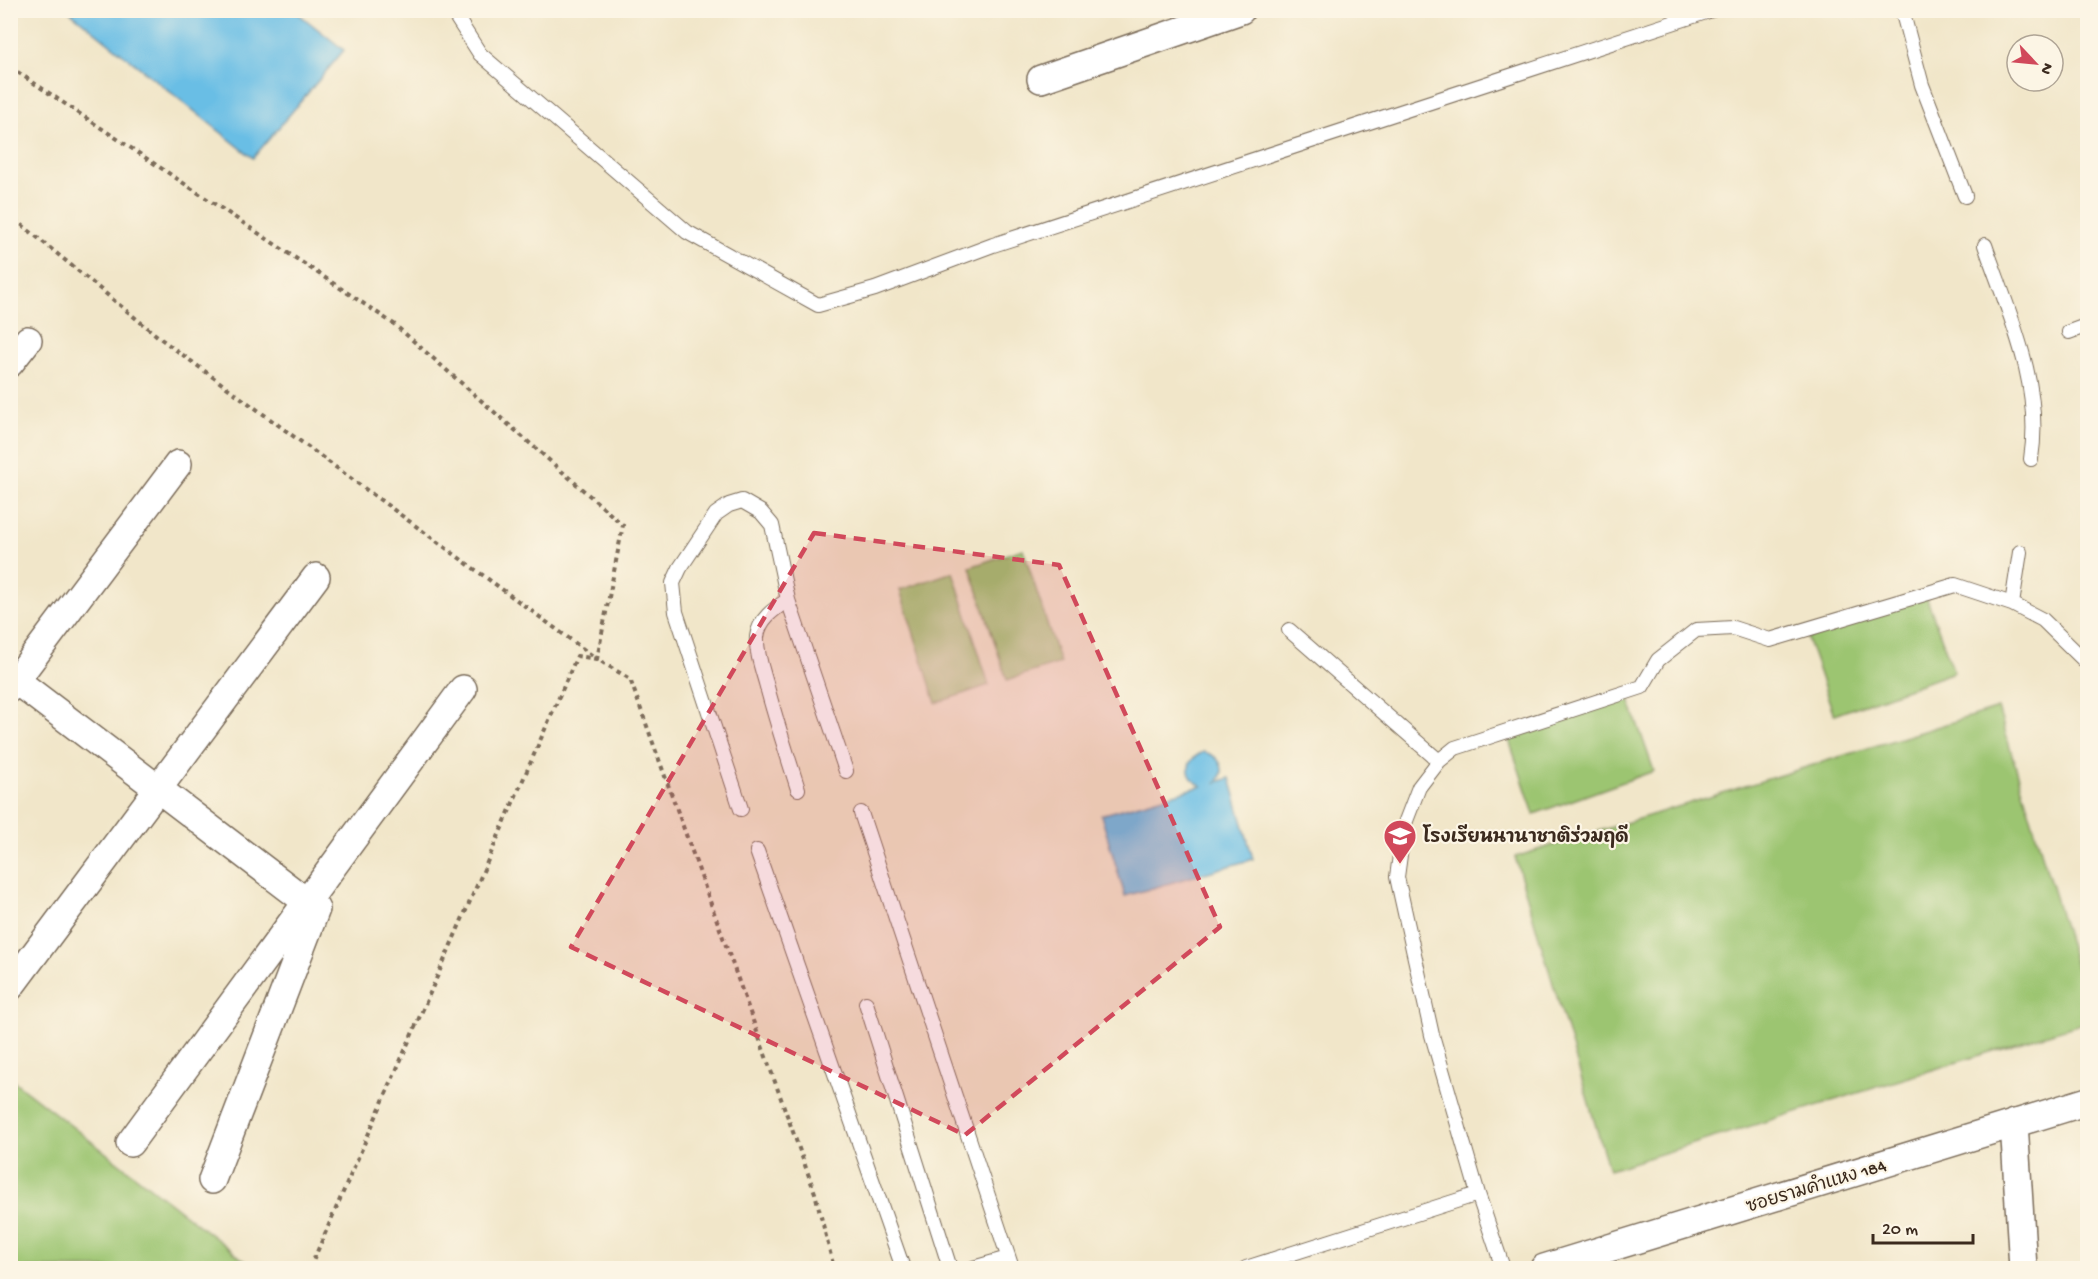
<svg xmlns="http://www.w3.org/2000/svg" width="2098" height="1279" font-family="'Gochi Hand','Playpen Sans Thai',sans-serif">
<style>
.green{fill:#9cc571;stroke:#6c7848;stroke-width:1.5}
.water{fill:#69bee5;stroke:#527482;stroke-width:1.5}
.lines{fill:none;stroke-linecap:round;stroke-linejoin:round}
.lane-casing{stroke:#7b6c5a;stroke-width:16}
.street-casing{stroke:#7b6c5a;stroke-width:30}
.path{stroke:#7b6c5a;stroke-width:4;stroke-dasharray:4.5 4.5;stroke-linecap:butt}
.lane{stroke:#fff;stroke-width:14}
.street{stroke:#fff;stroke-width:27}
.marked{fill:#d1495b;fill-opacity:0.2;stroke:#d1495b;stroke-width:4.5;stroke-dasharray:12 8;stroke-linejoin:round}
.labels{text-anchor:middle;stroke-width:4.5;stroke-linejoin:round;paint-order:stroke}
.poi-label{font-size:18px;font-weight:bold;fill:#3b2a1e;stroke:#fcf5e5;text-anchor:start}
.street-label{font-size:18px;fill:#3b2a1e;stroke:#fcf5e5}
</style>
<rect width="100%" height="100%" fill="#fcf5e5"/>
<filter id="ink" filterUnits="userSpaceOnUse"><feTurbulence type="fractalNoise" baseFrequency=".0167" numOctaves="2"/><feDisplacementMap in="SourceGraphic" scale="12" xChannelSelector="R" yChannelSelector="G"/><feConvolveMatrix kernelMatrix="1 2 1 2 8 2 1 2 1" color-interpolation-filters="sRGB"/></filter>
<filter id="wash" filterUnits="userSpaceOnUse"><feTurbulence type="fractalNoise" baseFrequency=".008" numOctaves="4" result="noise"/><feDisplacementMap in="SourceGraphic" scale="24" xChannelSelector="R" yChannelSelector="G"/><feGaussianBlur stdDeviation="1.35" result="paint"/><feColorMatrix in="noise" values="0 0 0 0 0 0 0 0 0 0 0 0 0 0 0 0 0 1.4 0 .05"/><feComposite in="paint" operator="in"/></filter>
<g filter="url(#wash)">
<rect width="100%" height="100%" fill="#f1e6c9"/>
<path class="green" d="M 1023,549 L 1060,663 L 1007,680 L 970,567 Z
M 953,572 L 989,685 L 936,703 L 900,590 Z
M 1926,596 L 1954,672 L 1834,715 L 1807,638 Z
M 1627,694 L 1654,771 L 1534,814 L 1508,737 Z
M 1998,708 L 2087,1003 L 2087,1022 L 1609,1170 L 1515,857 Z
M 10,1079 L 11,1079 L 254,1268 L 11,1268 Z"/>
<path class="water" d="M 69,11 L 295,11 L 344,50 L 253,158 Z
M 1204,752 C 1219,756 1228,768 1217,782 L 1230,778 L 1253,859 L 1125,896 L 1101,815 L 1202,786 C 1184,777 1184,760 1204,752 Z"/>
</g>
<g filter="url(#ink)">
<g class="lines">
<g class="lane-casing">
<path id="lane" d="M 455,10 L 455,15 L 480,54 L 687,232 L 818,305 L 875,289 L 993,245 L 1712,10
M 1902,10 L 1922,85 L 1965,196
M 1985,245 C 2009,314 2043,385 2031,459
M 2069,332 L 2088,325
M 788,600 C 774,609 759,619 757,637 C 756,652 762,669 766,683 C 775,718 787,754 798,789
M 2012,604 L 2020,552
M 1289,630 L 1439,761
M 741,809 L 676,612 L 673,583 L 680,568 L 716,514 L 729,505 L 742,501 L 761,512 L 772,525 L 788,600 L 846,771
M 861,813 L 1012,1268
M 757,851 L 903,1268
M 866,1003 L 950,1268
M 973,1268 L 1008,1258
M 1246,1268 L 1478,1194
M 1503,1268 L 1478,1194 L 1432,1035 L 1397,877 L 1404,826 L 1419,787 L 1439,761 L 1455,748 L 1642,687 L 1658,660 L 1696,630 L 1733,628 L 1770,640 L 1955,585 L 2012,604 L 2043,620 L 2088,664"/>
</g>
<g class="street-casing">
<path id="street" d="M 1041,79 L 1241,10
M 10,363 L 28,340
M 10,676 L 316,909 L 212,1180
M 10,688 L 178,464
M 10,987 L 316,577
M 2014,1123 L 2023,1268
M 130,1143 L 463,689
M 1544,1268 L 2088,1101"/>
</g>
<path class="path" d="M 10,67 L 394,324 L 623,525 L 597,659 L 161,339 L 10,215
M 310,1268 L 577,656 L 597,659 L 630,679 L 815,1193 L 834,1268"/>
<use href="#lane" class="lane"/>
<use href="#street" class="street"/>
</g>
</g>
<path class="marked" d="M 814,533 L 1059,565 L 1220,927 L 965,1135 L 571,947 Z"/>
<defs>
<g id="school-pin" transform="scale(1.725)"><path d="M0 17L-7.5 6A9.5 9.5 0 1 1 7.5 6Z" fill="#d1495b" stroke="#fcf5e5"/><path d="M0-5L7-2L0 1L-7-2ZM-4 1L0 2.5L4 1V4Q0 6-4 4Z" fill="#fff"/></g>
</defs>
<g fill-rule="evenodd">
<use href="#school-pin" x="1400" y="836"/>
</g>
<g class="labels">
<g class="poi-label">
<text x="1423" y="842">โรงเรียนนานาชาติร่วมฤดี</text>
</g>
<g class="street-label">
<text transform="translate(1816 1185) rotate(-17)" y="6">ซอยรามคำแหง 184</text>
</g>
</g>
<rect width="2098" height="1279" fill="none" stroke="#fcf5e5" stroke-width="36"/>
<g transform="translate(2035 63) rotate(116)"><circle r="28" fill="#fcf5e5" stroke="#afa495" stroke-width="1.5"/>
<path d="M0-4.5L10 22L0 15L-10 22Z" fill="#d1495b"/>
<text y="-9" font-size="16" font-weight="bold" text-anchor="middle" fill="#3b2a1e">N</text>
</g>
<path d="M1873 1234v9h100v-9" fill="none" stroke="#3b2a1e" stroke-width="3"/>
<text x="1882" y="1234" font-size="18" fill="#3b2a1e" stroke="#fcf5e5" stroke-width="4.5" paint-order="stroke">20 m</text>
</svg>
